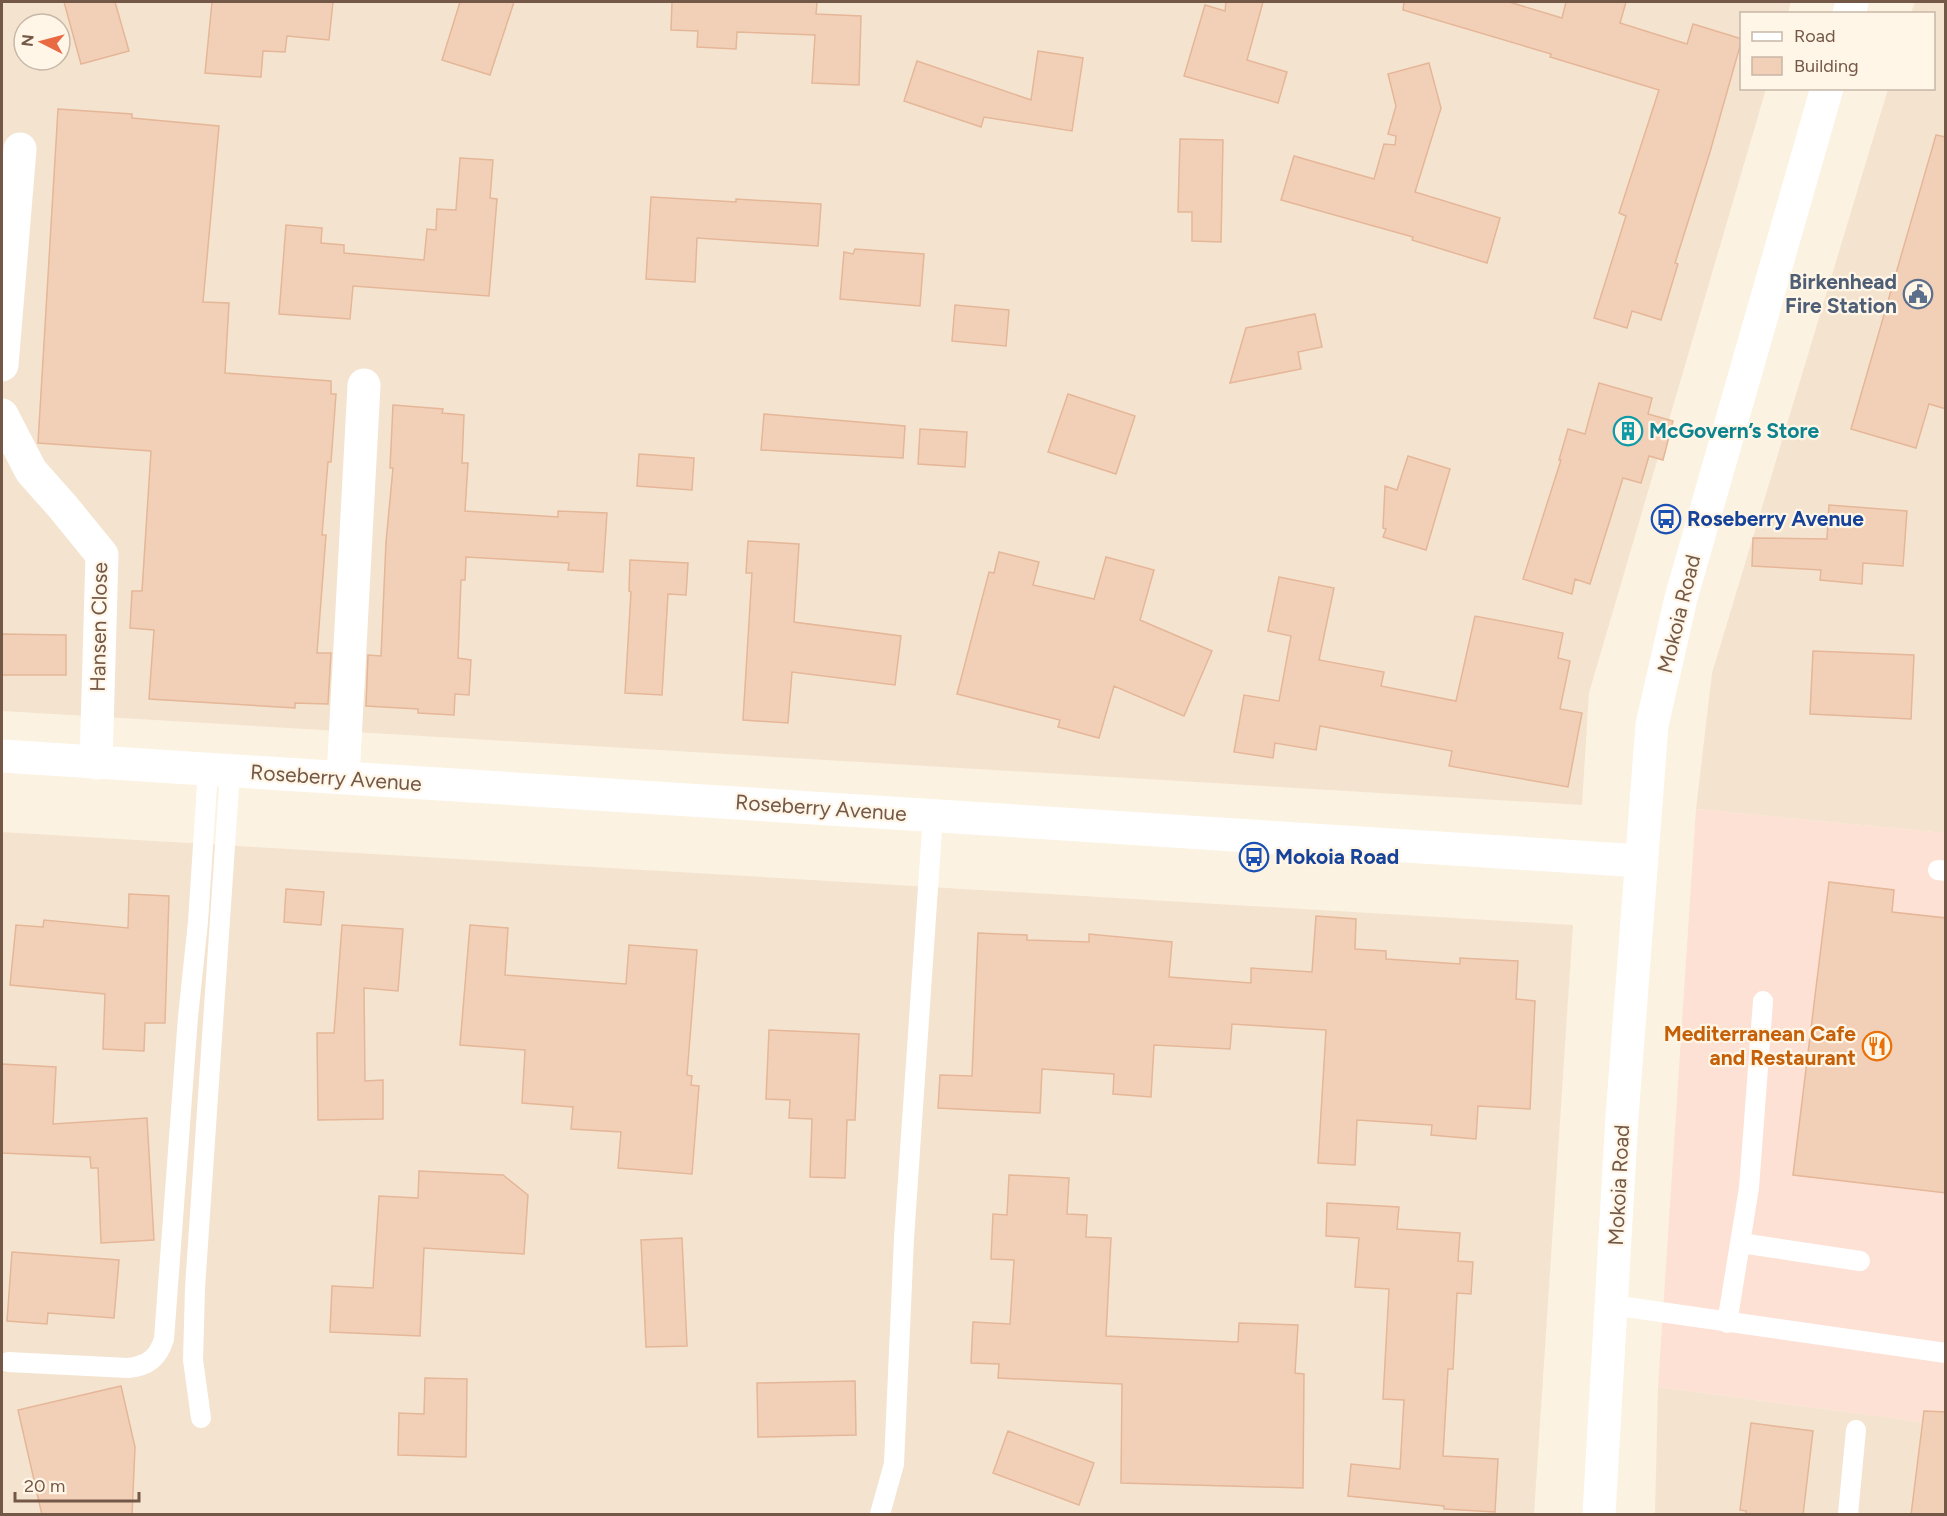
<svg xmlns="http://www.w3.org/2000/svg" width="1947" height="1516" font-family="Figtree,sans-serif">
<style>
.residential{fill:#f4e4cf;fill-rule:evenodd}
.commercial{fill:#fde1d4}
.building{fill:#f2d0b8;stroke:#e5b698;stroke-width:1.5}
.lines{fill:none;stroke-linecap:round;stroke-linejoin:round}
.lane{stroke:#fff;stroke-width:20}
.street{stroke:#fff;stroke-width:33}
.secondary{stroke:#fff;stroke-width:33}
.labels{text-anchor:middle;stroke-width:4.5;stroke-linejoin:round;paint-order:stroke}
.service-label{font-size:21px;font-weight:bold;fill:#4e5e75;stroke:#fff6e7;text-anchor:end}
.culture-label{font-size:21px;font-weight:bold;fill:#0d838f;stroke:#fff6e7;text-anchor:start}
.transit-label{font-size:21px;font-weight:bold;fill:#164399;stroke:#fff6e7;text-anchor:start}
.street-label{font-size:21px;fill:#745847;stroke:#fff6e7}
.food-label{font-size:21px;font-weight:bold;fill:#c56008;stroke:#fff6e7;text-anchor:end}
</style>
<rect width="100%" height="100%" fill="#fcf2e1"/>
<path class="residential" d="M 2,2 L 1791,2 L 1788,13 L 1742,14 L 1742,88 L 1766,89 L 1589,693 L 1582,805 L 2,711 ZM 24,24 L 60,24 L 60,60 L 24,60 Z
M 1915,2 L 1945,2 L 1945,833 L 1696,809 L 1712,673 L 1888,89 L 1934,88 L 1934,14 L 1911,13 Z
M 2,832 L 1573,925 L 1534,1514 L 2,1514 Z
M 1658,1387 L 1945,1425 L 1945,1514 L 1655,1514 Z"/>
<path class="commercial" d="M 1696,809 L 1945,833 L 1945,1425 L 1658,1387 Z"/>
<path class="building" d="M 64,2 L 115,2 L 129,51 L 81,64 Z
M 212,2 L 333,2 L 329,40 L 287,36 L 285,52 L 263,51 L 261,77 L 205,73 Z
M 460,2 L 514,2 L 490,75 L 442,60 Z
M 672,2 L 817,2 L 816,14 L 861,16 L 859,85 L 812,83 L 815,35 L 737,32 L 736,49 L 697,47 L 698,31 L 671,30 Z
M 1226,2 L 1263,2 L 1247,60 L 1287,72 L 1278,103 L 1184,76 L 1205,5 L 1225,11 Z
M 1404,2 L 1509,2 L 1562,18 L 1566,2 L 1626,2 L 1620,23 L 1687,44 L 1693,24 L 1742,39 L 1710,152 L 1675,263 L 1678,264 L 1661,320 L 1632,311 L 1627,328 L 1594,318 L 1626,216 L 1619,213 L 1659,90 L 1550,57 L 1551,54 L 1403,10 Z
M 1038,51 L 1083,58 L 1072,131 L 984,117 L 981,127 L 904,101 L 917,61 L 1031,100 Z
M 1429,63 L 1441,108 L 1415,192 L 1500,218 L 1487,263 L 1412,240 L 1413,237 L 1281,200 L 1294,156 L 1374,179 L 1384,144 L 1395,145 L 1396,136 L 1388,134 L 1396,106 L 1388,74 Z
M 58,109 L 132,114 L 132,118 L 219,126 L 203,302 L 229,303 L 225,373 L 331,381 L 331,394 L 336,394 L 331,462 L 328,462 L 322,535 L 326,535 L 317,653 L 331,653 L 328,704 L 295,703 L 295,708 L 149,699 L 154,630 L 130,628 L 132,591 L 142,591 L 151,451 L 38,443 Z
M 1936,135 L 1946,137 L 1946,409 L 1929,404 L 1916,448 L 1851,429 Z
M 1180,139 L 1223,140 L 1221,242 L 1192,241 L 1192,212 L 1178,212 Z
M 460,158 L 493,160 L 490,198 L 497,199 L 489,296 L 353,286 L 350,319 L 279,314 L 286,225 L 322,228 L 321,243 L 344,245 L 344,253 L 424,260 L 427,229 L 436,230 L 437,209 L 456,210 Z
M 651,197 L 736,202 L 736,199 L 821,204 L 818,246 L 697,238 L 695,282 L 646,279 Z
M 855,249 L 924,254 L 920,306 L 840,299 L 844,252 L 853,254 Z
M 955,305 L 1009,310 L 1006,346 L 952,341 Z
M 1315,314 L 1322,347 L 1298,352 L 1301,369 L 1230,383 L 1246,328 Z
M 1599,383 L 1652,398 L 1648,414 L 1673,421 L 1663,460 L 1649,456 L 1641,483 L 1623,478 L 1590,584 L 1575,579 L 1572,594 L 1523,579 L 1561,460 L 1559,460 L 1568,429 L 1585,434 Z
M 1068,394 L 1135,416 L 1116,474 L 1048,452 Z
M 393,405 L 443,409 L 442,413 L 464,415 L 462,463 L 468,463 L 465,511 L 558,517 L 558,511 L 607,513 L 603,572 L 568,570 L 569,563 L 466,557 L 465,580 L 461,580 L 458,658 L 471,660 L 469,695 L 455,694 L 454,715 L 418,713 L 418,709 L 366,706 L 368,655 L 381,656 L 386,542 L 393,468 L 390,468 Z
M 764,414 L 905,426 L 903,458 L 761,450 Z
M 920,429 L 967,432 L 965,467 L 918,464 Z
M 639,454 L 694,458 L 692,490 L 637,486 Z
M 1408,456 L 1450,469 L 1426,550 L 1383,537 L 1386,529 L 1383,528 L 1385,486 L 1397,490 Z
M 1829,505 L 1907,511 L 1903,566 L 1863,563 L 1862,584 L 1820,580 L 1821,570 L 1752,566 L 1753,538 L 1827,539 Z
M 748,541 L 799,544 L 794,622 L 901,636 L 895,685 L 792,672 L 788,723 L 743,720 L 752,573 L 746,573 Z
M 999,552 L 1039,562 L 1033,585 L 1094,599 L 1106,557 L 1154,570 L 1140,620 L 1212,651 L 1184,716 L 1114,686 L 1099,738 L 1058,727 L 1060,720 L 957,694 L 989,572 L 994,573 Z
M 630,560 L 688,563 L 686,595 L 668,594 L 662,695 L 625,693 L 631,592 L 629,591 Z
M 1279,577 L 1334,588 L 1319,660 L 1384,672 L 1381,686 L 1456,701 L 1475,616 L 1563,633 L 1558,658 L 1570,661 L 1560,709 L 1582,713 L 1568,787 L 1449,766 L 1452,751 L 1320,726 L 1316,750 L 1275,743 L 1273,758 L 1234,752 L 1244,695 L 1279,701 L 1291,636 L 1268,631 Z
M 2,634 L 66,635 L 66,675 L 2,675 Z
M 1813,651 L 1914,655 L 1911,719 L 1810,714 Z
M 1829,882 L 1894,890 L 1892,912 L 1946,918 L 1946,1193 L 1793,1175 Z
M 286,889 L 324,892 L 321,925 L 284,922 Z
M 129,894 L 169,896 L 165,1023 L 145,1023 L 144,1051 L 103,1049 L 105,994 L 10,985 L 16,925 L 43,927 L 44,920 L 128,928 Z
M 1316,916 L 1356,919 L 1355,949 L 1386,951 L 1386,959 L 1460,964 L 1460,958 L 1518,961 L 1516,999 L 1535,1001 L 1530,1109 L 1478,1106 L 1476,1139 L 1431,1135 L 1432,1125 L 1357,1120 L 1355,1165 L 1318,1163 L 1326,1030 L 1232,1024 L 1230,1049 L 1154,1045 L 1151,1097 L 1113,1094 L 1114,1074 L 1042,1069 L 1040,1113 L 938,1108 L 940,1075 L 972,1076 L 978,933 L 1027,935 L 1027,940 L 1089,942 L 1089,934 L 1172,942 L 1169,977 L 1251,983 L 1251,968 L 1312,972 Z
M 342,925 L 403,929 L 398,991 L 364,988 L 365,1081 L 383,1080 L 383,1119 L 318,1120 L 317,1033 L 334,1033 Z
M 470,925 L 508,928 L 505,975 L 626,984 L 629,945 L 697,950 L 687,1075 L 692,1076 L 691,1085 L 699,1086 L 692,1174 L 618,1168 L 621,1132 L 571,1129 L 573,1107 L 522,1103 L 525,1050 L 460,1045 Z
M 769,1030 L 859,1034 L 855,1120 L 847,1120 L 845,1178 L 810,1177 L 812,1119 L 789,1118 L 790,1100 L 766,1099 Z
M 2,1064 L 56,1067 L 53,1124 L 147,1118 L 154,1240 L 101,1243 L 98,1168 L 91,1168 L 90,1157 L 2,1153 Z
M 419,1171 L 503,1175 L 528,1195 L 524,1254 L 424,1248 L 420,1336 L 330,1332 L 332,1286 L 373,1288 L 379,1196 L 418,1198 Z
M 1009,1175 L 1069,1178 L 1067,1214 L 1087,1215 L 1086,1237 L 1111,1238 L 1106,1336 L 1238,1342 L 1239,1323 L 1298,1325 L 1295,1373 L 1304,1374 L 1303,1488 L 1121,1483 L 1122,1384 L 998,1378 L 999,1364 L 971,1363 L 973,1322 L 1010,1324 L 1014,1260 L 991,1259 L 993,1214 L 1007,1215 Z
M 1327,1203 L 1399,1207 L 1397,1229 L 1460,1233 L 1458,1261 L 1473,1262 L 1471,1294 L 1457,1293 L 1453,1369 L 1448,1369 L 1443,1456 L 1498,1459 L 1495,1512 L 1444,1509 L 1444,1506 L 1348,1496 L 1351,1464 L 1400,1469 L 1404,1400 L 1383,1399 L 1389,1289 L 1355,1287 L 1359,1238 L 1326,1236 Z
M 682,1238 L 687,1346 L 646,1347 L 641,1240 Z
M 12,1252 L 119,1260 L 114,1318 L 48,1313 L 47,1324 L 7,1321 Z
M 425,1378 L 467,1379 L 466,1457 L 398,1455 L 399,1413 L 424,1414 Z
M 855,1381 L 856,1435 L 758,1437 L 757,1383 Z
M 121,1386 L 135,1447 L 132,1515 L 42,1515 L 18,1410 Z
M 1924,1411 L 1946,1412 L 1946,1515 L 1911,1515 Z
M 1751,1423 L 1813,1431 L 1803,1515 L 1746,1515 L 1746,1511 L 1740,1510 Z
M 1008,1431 L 1094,1463 L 1079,1505 L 993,1473 Z"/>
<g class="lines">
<path class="lane" d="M 1938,870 L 1946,871
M 1741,1243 L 1860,1261
M 1612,1305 L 1946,1353
M 1727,1323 L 1749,1188 L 1763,1001
M 8,1362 L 128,1368 C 148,1366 158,1358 164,1339 L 188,1017 L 198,922 L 208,770
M 201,1418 L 193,1360 L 195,1288 L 230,772
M 880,1514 L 894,1464 L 904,1238 L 933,815
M 1848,1514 L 1856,1430"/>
<path class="street" d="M 2,365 L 20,149
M 2,415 L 31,471 L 63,507 L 102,555 L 96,763
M 2,756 L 1641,861
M 343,778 L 364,385"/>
<path class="secondary" d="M 1849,14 L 1852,2
M 1599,1514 L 1622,1117 L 1652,725 L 1681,598 L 1827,88"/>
</g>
<defs>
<g id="civic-ring" transform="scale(1.5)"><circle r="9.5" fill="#fff6e7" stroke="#5c6f8a" stroke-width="1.5"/><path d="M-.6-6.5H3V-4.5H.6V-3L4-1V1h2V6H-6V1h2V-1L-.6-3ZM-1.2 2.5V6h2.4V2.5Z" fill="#5c6f8a"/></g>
<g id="building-ring" transform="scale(1.5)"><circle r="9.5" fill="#fff6e7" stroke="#0f9aa8" stroke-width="1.5"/><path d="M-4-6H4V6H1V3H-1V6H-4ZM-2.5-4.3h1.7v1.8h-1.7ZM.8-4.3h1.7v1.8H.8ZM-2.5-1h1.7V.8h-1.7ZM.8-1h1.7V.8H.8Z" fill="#0f9aa8"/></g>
<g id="bus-ring" transform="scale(1.5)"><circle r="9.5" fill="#fff6e7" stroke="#1a4fb4" stroke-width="1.5"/><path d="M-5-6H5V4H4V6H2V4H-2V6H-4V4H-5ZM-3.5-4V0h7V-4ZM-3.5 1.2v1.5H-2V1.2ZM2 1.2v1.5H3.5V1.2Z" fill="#1a4fb4"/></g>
<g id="restaurant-ring" transform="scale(1.5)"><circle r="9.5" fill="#fff6e7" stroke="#e8710a" stroke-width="1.5"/><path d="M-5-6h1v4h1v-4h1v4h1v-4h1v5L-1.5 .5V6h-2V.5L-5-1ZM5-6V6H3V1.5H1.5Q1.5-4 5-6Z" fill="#e8710a"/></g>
</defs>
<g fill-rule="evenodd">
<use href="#civic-ring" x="1918" y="294"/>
<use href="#building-ring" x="1628" y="431"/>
<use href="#bus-ring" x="1666" y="519"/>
<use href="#bus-ring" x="1254" y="857"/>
<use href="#restaurant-ring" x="1877" y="1046"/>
</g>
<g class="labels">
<g class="service-label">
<text x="1897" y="289">Birkenhead<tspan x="1897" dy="24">Fire Station</tspan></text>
</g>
<g class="culture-label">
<text x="1649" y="438">McGovern’s Store</text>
</g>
<g class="transit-label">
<text x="1687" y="526">Roseberry Avenue</text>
<text x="1275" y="864">Mokoia Road</text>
</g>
<g class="street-label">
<text transform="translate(1679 614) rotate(-76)" y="7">Mokoia Road</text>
<text transform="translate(99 627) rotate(-89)" y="7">Hansen Close</text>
<text transform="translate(336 778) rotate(4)" y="7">Roseberry Avenue</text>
<text transform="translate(821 808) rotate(4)" y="7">Roseberry Avenue</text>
<text transform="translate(1619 1185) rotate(-87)" y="7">Mokoia Road</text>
</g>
<g class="food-label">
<text x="1856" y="1041">Mediterranean Cafe<tspan x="1856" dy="24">and Restaurant</tspan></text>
</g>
</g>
<rect width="1947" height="1516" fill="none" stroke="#745847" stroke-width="6"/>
<rect x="1740" y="12" width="195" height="78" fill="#fff6e7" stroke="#c7b7a7" stroke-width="1.5"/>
<rect x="1752" y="32" width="30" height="9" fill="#ffffff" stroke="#c7b7a7" stroke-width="1.5"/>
<text x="1794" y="42" font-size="18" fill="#745847">Road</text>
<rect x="1752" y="57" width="30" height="18" fill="#f2d0b8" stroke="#c7b7a7" stroke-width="1.5"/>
<text x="1794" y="72" font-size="18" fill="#745847">Building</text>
<g transform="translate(42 42) rotate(276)"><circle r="28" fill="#fff6e7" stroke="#c7b7a7" stroke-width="1.5"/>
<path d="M0-4.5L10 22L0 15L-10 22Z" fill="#e96943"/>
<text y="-9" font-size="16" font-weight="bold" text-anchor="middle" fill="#745847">N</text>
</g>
<path d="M15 1492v9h124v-9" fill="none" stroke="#745847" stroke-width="3"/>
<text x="24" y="1492" font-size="18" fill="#745847" stroke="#fff6e7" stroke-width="4.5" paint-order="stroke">20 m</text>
</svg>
